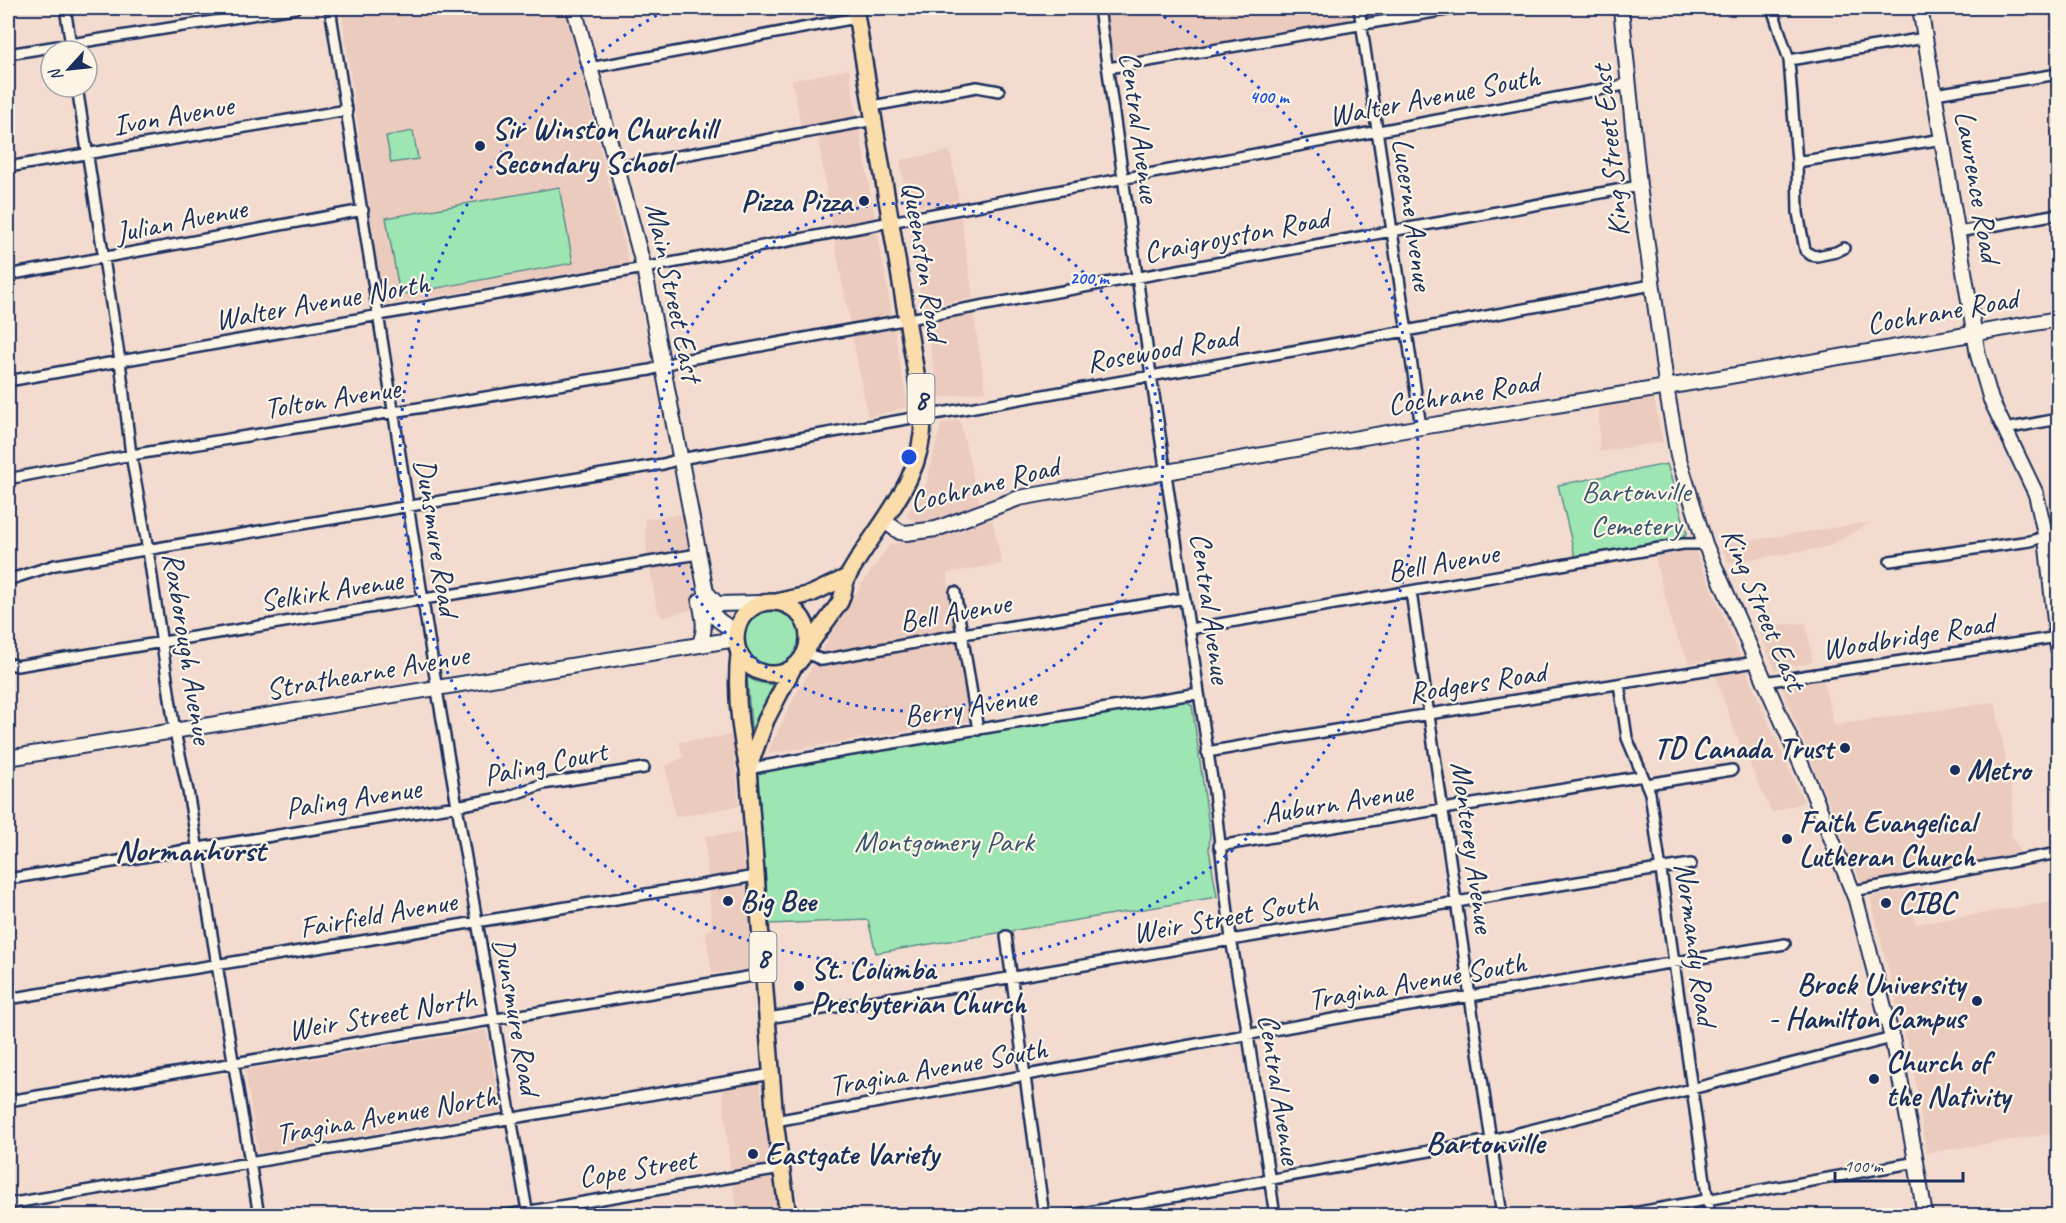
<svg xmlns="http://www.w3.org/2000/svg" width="2066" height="1223" font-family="Caveat,sans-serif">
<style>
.built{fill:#eccbbf}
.green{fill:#9de6b4;stroke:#5c8a89;stroke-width:1.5}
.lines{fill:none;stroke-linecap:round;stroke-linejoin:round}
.street-casing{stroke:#1b2f5e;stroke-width:14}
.secondary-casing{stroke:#1b2f5e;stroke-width:18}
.primary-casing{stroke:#1b2f5e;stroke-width:20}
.street{stroke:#fcf5e5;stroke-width:9}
.secondary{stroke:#fcf5e5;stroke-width:14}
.primary{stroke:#faddab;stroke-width:15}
.ring{fill:none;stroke:#1d4ed8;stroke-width:3;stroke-dasharray:3 6}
.poi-dot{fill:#1b2f5e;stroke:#fcf5e5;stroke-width:2}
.labels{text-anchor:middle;stroke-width:4.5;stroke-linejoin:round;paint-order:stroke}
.shield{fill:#fcf5e5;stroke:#5e6a86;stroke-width:1.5}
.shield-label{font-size:28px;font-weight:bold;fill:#1b2f5e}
.street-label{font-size:30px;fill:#1b2f5e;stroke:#fcf5e5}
.poi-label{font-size:30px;font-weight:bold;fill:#1b2f5e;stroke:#fcf5e5;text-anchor:start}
.park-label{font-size:30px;fill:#35546f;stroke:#fcf5e5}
.neighbourhood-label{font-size:32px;font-weight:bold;fill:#1b2f5e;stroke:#fcf5e5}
.centre{fill:#1d4ed8;stroke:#fcf5e5;stroke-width:3}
.ring-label{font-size:18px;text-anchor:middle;font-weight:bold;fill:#1d4ed8;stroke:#fcf5e5;stroke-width:4.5;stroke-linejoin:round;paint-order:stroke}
</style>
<rect width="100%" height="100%" fill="#f3dccf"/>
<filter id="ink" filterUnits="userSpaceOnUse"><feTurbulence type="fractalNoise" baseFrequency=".0167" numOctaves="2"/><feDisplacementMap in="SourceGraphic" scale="12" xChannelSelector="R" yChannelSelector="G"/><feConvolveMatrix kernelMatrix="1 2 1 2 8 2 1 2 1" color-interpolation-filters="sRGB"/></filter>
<g filter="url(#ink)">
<path class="built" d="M 341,8 L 565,8 L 629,264 L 383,305 Z
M 1106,8 L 1351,8 L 1352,15 L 1347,20 L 1118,60 L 1113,55 Z
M 849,69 L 908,407 L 868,417 L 834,240 L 818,136 L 803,138 L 792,80 Z
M 950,151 L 959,200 L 908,209 L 900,160 Z
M 961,217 L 973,298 L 922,307 L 909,226 Z
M 973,313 L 986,391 L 939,398 L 926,323 Z
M 1647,397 L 1654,398 L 1663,442 L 1599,452 L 1599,406 Z
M 960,420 L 980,505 L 939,519 L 918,522 L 906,516 L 925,487 L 941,424 Z
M 683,514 L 697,608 L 662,618 L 657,609 L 647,553 L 645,519 Z
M 992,519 L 1002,564 L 947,573 L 970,721 L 767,754 L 790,705 L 847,606 L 889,545 L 957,532 Z
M 1872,522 L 1827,547 L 1729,563 L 1720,545 Z
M 1694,548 L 1770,726 L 1804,802 L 1772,813 L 1735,733 L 1710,660 L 1689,663 L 1672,625 L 1655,557 Z
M 1806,623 L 1813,662 L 1775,670 L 1757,626 Z
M 1824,681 L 1834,725 L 1995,702 L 2013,799 L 2011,835 L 2020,852 L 1862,884 L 1781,687 Z
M 733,735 L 739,806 L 675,817 L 665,766 L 683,757 L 679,742 Z
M 741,833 L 754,969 L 712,973 L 705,931 L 712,929 L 705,836 Z
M 1923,887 L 1927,905 L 1913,908 L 1916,924 L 2058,901 L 2058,1133 L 1926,1153 L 1914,1072 L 1870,897 Z
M 486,1030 L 501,1112 L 258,1153 L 245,1070 Z
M 759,1081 L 778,1215 L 738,1215 L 730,1166 L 722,1085 Z"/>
<path class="green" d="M 413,131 L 418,159 L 391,163 L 386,136 Z
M 559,187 L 573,263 L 400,295 L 386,218 Z
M 1667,464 L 1687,533 L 1681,538 L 1575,556 L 1558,485 Z
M742 639a30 30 0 1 1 60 0a30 30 0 1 1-60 0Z
M 747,677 L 757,682 L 774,685 L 752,729 L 751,727 Z
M 1184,700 L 1192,705 L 1210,833 L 1209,849 L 1217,897 L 876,953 L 868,920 L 769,924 L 757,771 Z"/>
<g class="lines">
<g class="street-casing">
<path id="street" d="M 65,8 L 72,51
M 330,8 L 438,696 L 528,1216
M 1099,8 L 1151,375 L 1214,792 L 1231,939 L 1248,1035 L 1275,1216
M 1359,8 L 1421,427
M 1772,8 L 1789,60 L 1797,162 L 1798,213 L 1805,250 L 1811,255 L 1817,256 L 1836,252 L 1844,248
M 8,54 L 295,8
M 1789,60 L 1925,38
M 590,68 L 856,18
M 1108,68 L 1458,8
M 77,87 L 120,361 L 131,455 L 148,550 L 175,732 L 188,791 L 259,1216
M 1935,94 L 2058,74
M 872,106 L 977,87 L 999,91
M 1797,162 L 1943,139
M 8,167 L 347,110
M 619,167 L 874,120
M 1958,232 L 2058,214
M 8,275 L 363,210
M 8,381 L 644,268 L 1630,84
M 2005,429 L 2058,419
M 8,479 L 131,455 L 650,370 L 678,361 L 1639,186
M 1890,561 L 2030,541 L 2058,533
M 8,580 L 55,565 L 663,464 L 680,459 L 1406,331 L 1652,285
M 955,592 L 978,730
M 1411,592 L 1502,1216
M 1190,629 L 1683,544 L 1705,544
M 806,653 L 822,660 L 963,634 L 1185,598
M 8,663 L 17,666 L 698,554
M 1764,682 L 2058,637
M 1619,684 L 1627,738 L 1650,793 L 1710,1216
M 1207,752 L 1429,714 L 1755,662
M 748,769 L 845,751 L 1199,693
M 1647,784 L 1732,770
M 1219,846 L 1643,776
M 8,879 L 456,806 L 506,797 L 543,784 L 644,768
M 1853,891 L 2058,853
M 1006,936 L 1044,1216
M 8,999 L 756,876
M 768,1018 C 1076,968 1383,912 1691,864
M 8,1101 L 765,974
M 775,1121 L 1355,1015 L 1785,944
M 8,1204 L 772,1074
M 500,1216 L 781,1169
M 1066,1216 L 1491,1140 L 1892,1038
M 1617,1216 L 1917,1162"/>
</g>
<g class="secondary-casing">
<path id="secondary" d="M 574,8 L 644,268 L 706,592 C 704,612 720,623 736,631
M 1621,8 L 1639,186 L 1668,398 L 1678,456 L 1705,544 L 1808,780 L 1856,900 L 1892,1038 L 1914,1150 L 1925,1216
M 1920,8 L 1978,355 L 1991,400 L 2036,494 L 2046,538 L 2058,649
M 884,521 L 900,532 L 906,533 L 936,529 L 1019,498 L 1421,427 L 1655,389 L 2058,319
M 706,592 L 717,604 L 761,603
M 699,645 C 707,629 703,617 700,601
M 8,758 L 736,639"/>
</g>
<g class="primary-casing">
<path id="primary" d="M736 638a36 36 0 1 1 72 0a36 36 0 1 1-72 0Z
M 776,602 L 811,594 L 847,577
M 808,647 C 818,632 830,617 840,602 C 844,594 844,583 848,576 C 878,522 925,481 923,415 L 855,8
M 739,654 C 735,691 740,733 748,769 L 775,1121 L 788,1216
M 748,769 L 766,720 L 793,668"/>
</g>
<use href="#street" class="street"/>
<use href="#secondary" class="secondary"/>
<use href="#primary" class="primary"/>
</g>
</g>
<g class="ring">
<circle cx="909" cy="457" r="254"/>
<path d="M1148 8A509 509 0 1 1 670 8"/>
</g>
<g class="poi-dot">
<circle cx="480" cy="146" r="6"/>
<circle cx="864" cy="201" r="6"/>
<circle cx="1845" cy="748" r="6"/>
<circle cx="1955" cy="770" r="6"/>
<circle cx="1787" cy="839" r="6"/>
<circle cx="728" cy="901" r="6"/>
<circle cx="1886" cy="903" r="6"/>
<circle cx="799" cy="986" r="6"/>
<circle cx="1977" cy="1001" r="6"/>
<circle cx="1874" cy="1079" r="6"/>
<circle cx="753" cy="1154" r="6"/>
</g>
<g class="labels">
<g class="shield">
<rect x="907.5" y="374" width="27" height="50" rx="4.5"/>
<rect x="749.5" y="932" width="27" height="50" rx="4.5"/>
</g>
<g class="shield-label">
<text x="921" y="409">8</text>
<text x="763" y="967">8</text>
</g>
<g class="street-label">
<text transform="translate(1434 96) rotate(-11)" y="10">Walter Avenue South</text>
<text transform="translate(173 115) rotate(-10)" y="10">Ivon Avenue</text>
<text transform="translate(1140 127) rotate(82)" y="10">Central Avenue</text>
<text transform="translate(1610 151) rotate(-96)" y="10">King Street East</text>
<text transform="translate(1978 186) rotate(80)" y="10">Lawrence Road</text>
<text transform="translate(1413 214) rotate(82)" y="10">Lucerne Avenue</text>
<text transform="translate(181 220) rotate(-11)" y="10">Julian Avenue</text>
<text transform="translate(1236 235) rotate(-11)" y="10">Craigroyston Road</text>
<text transform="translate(925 261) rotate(81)" y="10">Queenston Road</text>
<text transform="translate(674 292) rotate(78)" y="10">Main Street East</text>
<text transform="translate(322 301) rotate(-10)" y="10">Walter Avenue North</text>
<text transform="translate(1942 311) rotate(-10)" y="10">Cochrane Road</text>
<text transform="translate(1162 349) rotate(-10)" y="10">Rosewood Road</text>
<text transform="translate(1463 393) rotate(-9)" y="10">Cochrane Road</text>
<text transform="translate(332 398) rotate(-9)" y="10">Tolton Avenue</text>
<text transform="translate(984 484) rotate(-14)" y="10">Cochrane Road</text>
<text transform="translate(437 537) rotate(81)" y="10">Dunsmure Road</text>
<text transform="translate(1443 562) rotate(-10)" y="10">Bell Avenue</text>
<text transform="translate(331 590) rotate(-9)" y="10">Selkirk Avenue</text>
<text transform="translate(1211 608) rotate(82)" y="10">Central Avenue</text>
<text transform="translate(1764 609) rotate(67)" y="10">King Street East</text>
<text transform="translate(955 612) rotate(-10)" y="10">Bell Avenue</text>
<text transform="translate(1908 636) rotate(-9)" y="10">Woodbridge Road</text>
<text transform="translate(188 648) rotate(81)" y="10">Roxborough Avenue</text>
<text transform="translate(367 672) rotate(-10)" y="10">Strathearne Avenue</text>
<text transform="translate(1477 682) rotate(-9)" y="10">Rodgers Road</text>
<text transform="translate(970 706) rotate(-9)" y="10">Berry Avenue</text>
<text transform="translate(545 763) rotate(-12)" y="10">Paling Court</text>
<text transform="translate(353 798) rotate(-9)" y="10">Paling Avenue</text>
<text transform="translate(1338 802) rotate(-9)" y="10">Auburn Avenue</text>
<text transform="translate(1473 847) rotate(82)" y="10">Monterey Avenue</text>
<text transform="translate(378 914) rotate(-10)" y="10">Fairfield Avenue</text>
<text transform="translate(1225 917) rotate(-10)" y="10">Weir Street South</text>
<text transform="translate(1696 944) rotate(82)" y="10">Normandy Road</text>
<text transform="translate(1417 981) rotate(-10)" y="10">Tragina Avenue South</text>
<text transform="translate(382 1014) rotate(-10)" y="10">Weir Street North</text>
<text transform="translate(517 1016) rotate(80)" y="10">Dunsmure Road</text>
<text transform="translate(938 1067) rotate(-10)" y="10">Tragina Avenue South</text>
<text transform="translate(1280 1089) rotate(81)" y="10">Central Avenue</text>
<text transform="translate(386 1115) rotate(-10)" y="10">Tragina Avenue North</text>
<text transform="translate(637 1168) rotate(-9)" y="10">Cope Street</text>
</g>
<g class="poi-label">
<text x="492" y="139">Sir Winston Churchill<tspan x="492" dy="34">Secondary School</tspan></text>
<text x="852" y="211" text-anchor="end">Pizza Pizza</text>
<text x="1833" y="758" text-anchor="end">TD Canada Trust</text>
<text x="1967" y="780">Metro</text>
<text x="1799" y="832">Faith Evangelical<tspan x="1799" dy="34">Lutheran Church</tspan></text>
<text x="740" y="911">Big Bee</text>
<text x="1898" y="913">CIBC</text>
<text x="811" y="979">St. Columba<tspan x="811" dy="34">Presbyterian Church</tspan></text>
<text x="1965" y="994" text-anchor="end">Brock University<tspan x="1965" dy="34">- Hamilton Campus</tspan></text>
<text x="1886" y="1072">Church of<tspan x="1886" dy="34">the Nativity</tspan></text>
<text x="765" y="1164">Eastgate Variety</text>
</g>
<g class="park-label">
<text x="1636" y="501">Bartonville<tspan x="1636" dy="34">Cemetery</tspan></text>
<text x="944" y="851">Montgomery Park</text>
</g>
<g class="neighbourhood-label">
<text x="190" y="861">Normanhurst</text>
<text x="1485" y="1153">Bartonville</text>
</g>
</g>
<circle cx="909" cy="457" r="9" class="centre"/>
<g class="ring-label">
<text x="1269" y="103">400 m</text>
<text x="1089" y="284">200 m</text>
</g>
<rect width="2066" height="1223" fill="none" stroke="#fcf5e5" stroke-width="30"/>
<rect x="15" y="15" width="2036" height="1193" fill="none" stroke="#1b2f5e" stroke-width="2" filter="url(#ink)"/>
<g transform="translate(69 69) rotate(243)"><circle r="28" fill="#fcf5e5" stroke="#a2a6af" stroke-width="1.5"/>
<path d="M0-4.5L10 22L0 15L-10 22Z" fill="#1b2f5e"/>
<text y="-9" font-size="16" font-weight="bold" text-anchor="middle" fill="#1b2f5e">N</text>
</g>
<path d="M1835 1172v9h128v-9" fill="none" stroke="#1b2f5e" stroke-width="3"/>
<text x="1844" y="1172" font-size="18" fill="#1b2f5e" stroke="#fcf5e5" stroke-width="4.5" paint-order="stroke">100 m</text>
</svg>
